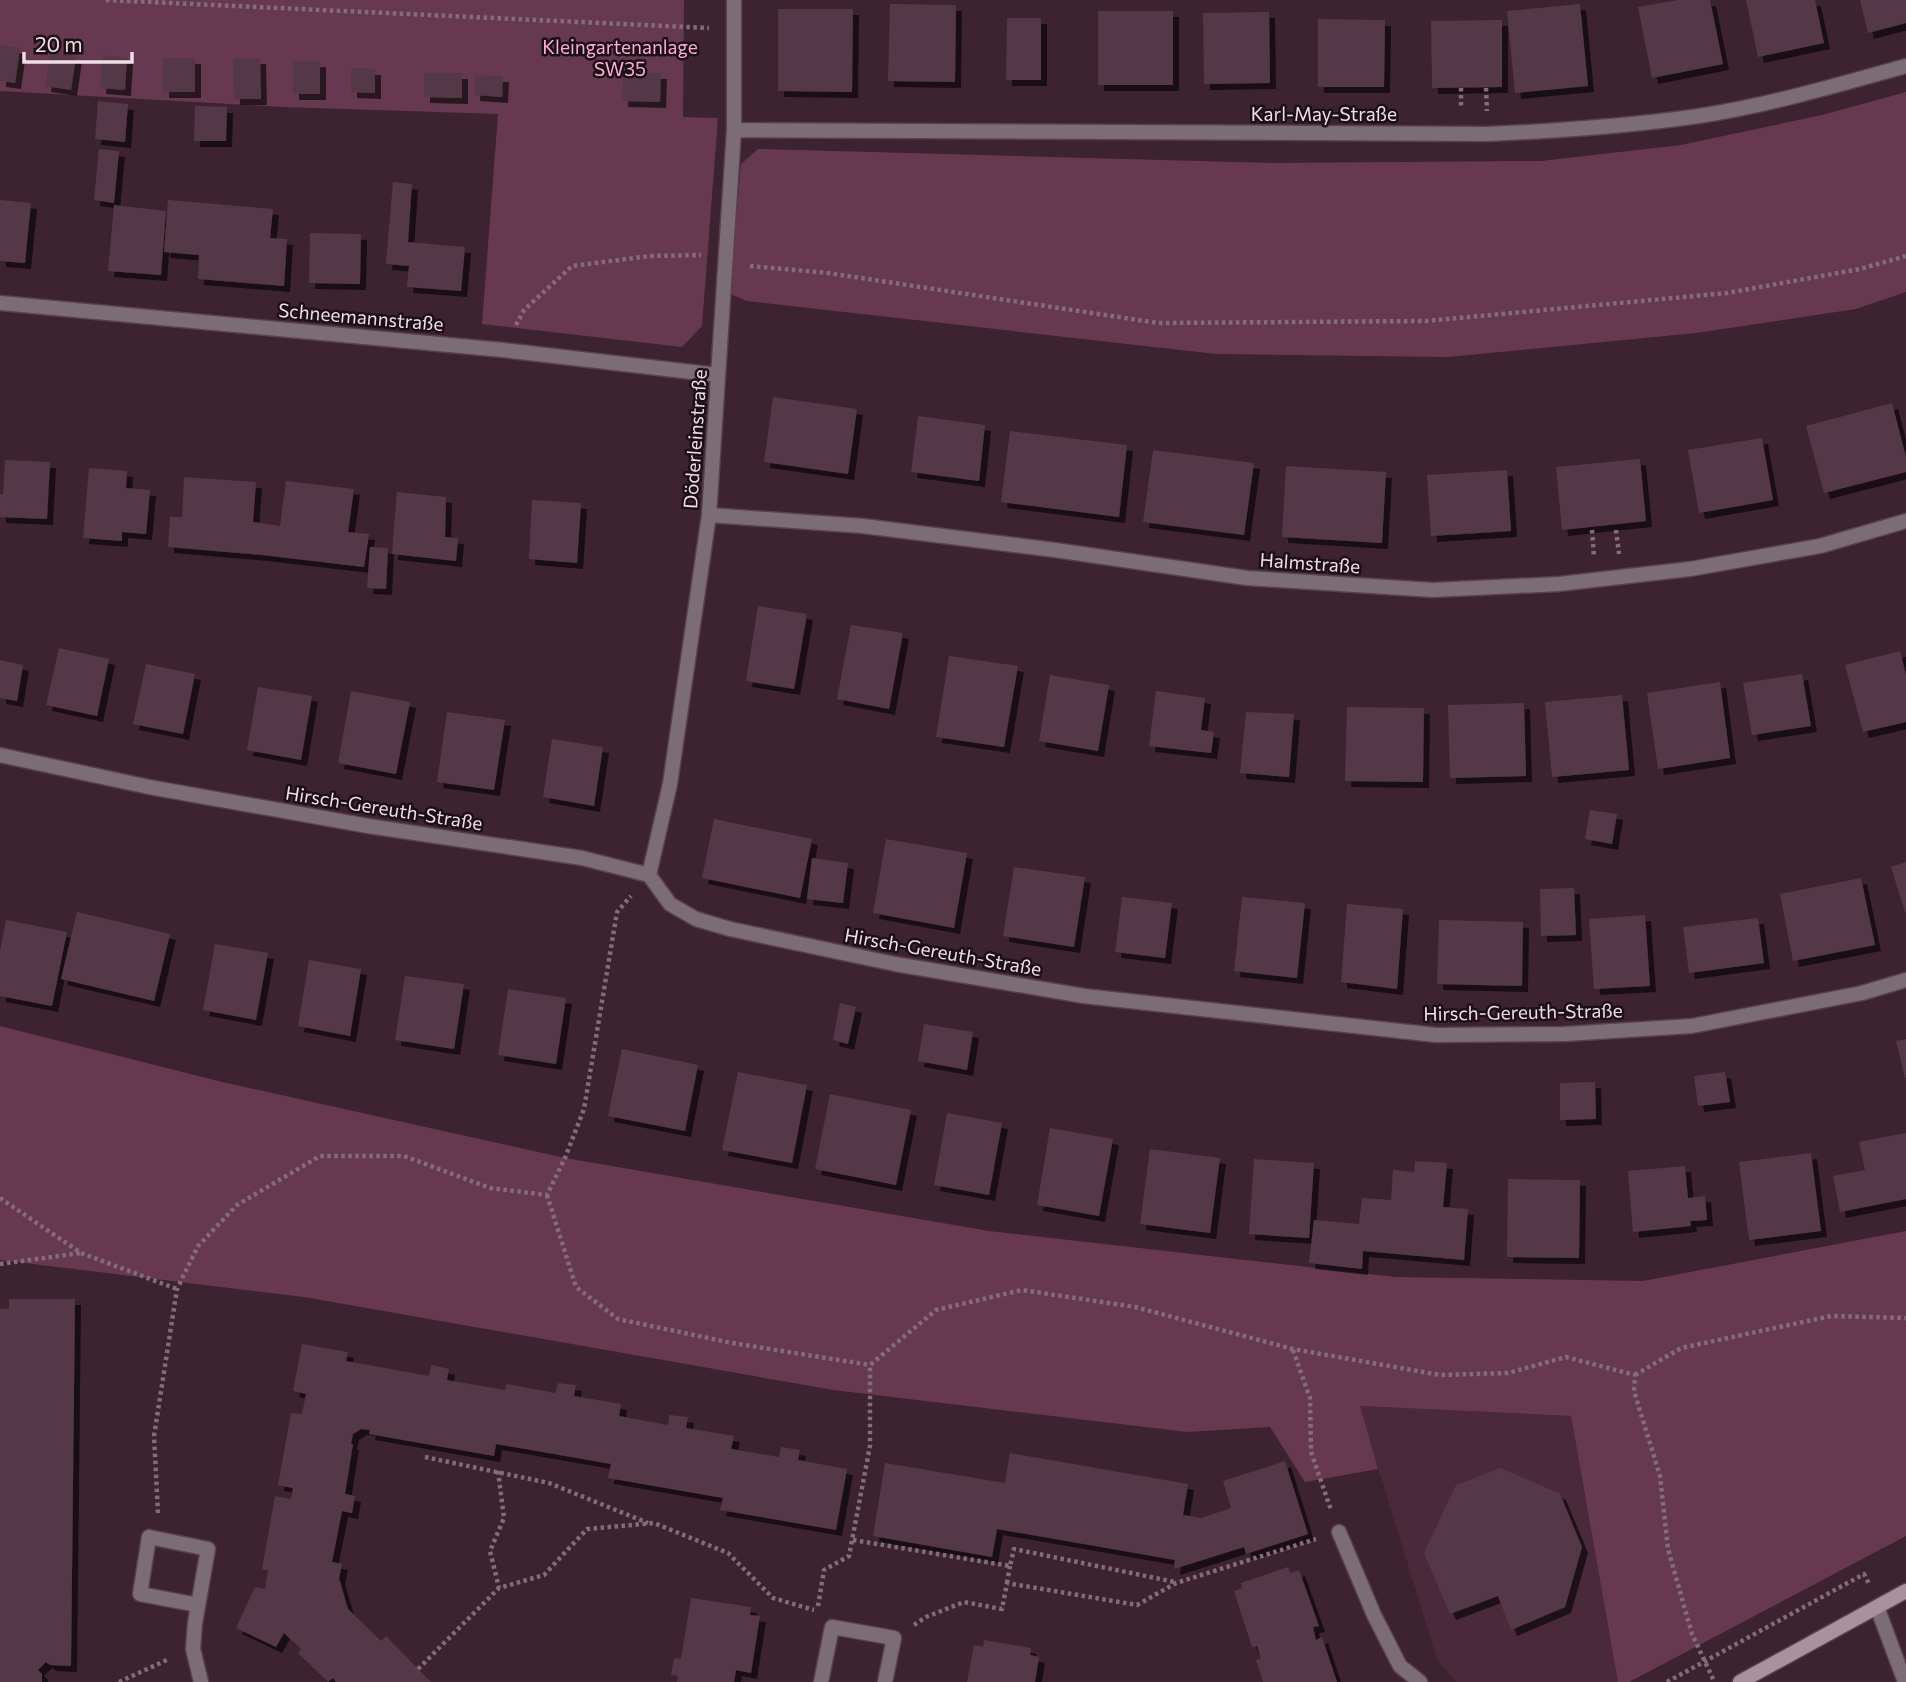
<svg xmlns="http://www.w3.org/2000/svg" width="1906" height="1682" font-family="Commissioner,sans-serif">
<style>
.built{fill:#4a293a}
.green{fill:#673951}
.building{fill:#553846;filter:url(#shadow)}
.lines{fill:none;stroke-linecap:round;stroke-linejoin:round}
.lane-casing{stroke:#5a404d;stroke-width:17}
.street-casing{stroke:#5a404d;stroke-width:17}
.secondary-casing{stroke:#5a404d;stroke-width:17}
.path{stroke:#846c78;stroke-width:4.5;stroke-dasharray:3.5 3.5;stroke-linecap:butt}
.lane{stroke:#7c6d74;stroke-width:14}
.street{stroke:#7c6d74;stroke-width:14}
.secondary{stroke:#a9929d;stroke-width:14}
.labels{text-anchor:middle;stroke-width:5;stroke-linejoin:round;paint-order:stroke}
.park-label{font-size:19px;fill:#ffadd6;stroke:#1c1016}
.street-label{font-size:19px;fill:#f0dde6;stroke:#1c1016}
</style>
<defs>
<filter id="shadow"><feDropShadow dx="6" dy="6" stdDeviation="0" flood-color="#0009"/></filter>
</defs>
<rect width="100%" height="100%" fill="#3d2230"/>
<path class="built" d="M 1359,1406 L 1571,1416 L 1618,1682 L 1456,1682 L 1437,1659 Z"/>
<path class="green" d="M 0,0 L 684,0 L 683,117 L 718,118 L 702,326 L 682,347 L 482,324 L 498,114 L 284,107 L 0,91 Z
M 1906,92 L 1906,292 L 1856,309 L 1696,333 L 1448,357 L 1216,354 L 747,301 L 730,294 L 741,164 L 758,149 L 1275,163 L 1541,161 L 1681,145 L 1822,115 Z
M 0,1026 L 222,1082 L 565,1158 L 989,1231 L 1396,1277 L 1643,1281 L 1906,1231 L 1906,1536 L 1629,1682 L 1618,1682 L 1571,1416 L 1360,1406 L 1378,1469 L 1305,1482 L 1270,1427 L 1188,1432 L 833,1390 L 304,1297 L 0,1260 Z"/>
<path class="building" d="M 1678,0 L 1710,0 L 1723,64 L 1652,78 L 1638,7 Z
M 1746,0 L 1815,0 L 1824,43 L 1758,57 Z
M 1860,0 L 1906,0 L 1906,23 L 1868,33 Z
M 890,4 L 956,5 L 955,82 L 888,81 Z
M 1580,4 L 1588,86 L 1515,93 L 1507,11 Z
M 778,9 L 853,9 L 852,92 L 778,91 Z
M 1098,11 L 1173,11 L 1173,85 L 1098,85 Z
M 1269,12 L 1270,83 L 1204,84 L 1203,13 Z
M 1007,18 L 1041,18 L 1041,80 L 1006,80 Z
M 1318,19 L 1385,20 L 1384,87 L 1318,87 Z
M 1502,20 L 1502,87 L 1432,88 L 1431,21 Z
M 0,45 L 20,48 L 15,83 L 0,81 Z
M 50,52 L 76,56 L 71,90 L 45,86 Z
M 103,55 L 127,58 L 125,90 L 100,88 Z
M 163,58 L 195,58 L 195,92 L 163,92 Z
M 260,58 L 261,99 L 234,99 L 233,59 Z
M 320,61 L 320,94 L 293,94 L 293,62 Z
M 351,68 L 375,69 L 375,93 L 351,92 Z
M 623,72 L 661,73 L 660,102 L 622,101 Z
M 424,73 L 462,73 L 462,98 L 424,97 Z
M 475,75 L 503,76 L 502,97 L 474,95 Z
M 98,101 L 128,104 L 125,142 L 95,139 Z
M 195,106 L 227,107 L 226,141 L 194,141 Z
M 99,149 L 119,151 L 114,203 L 94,200 Z
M 393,182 L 412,184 L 408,242 L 465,247 L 461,291 L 407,287 L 409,266 L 386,264 Z
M 0,200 L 31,203 L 25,263 L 0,261 Z
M 168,200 L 273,209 L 270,238 L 287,239 L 284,286 L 198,279 L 199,255 L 164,252 Z
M 114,205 L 166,211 L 161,275 L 108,271 Z
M 310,233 L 361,234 L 360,284 L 309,283 Z
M 773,397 L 857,409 L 848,474 L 764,462 Z
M 1892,403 L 1906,457 L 1906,472 L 1824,493 L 1806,426 Z
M 918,416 L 985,425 L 979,481 L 911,472 Z
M 1010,431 L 1127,445 L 1119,517 L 1001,502 Z
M 1762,438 L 1773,500 L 1699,513 L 1688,450 Z
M 1153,450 L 1254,463 L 1244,535 L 1143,522 Z
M 1640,459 L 1646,521 L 1562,530 L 1556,467 Z
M 5,460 L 50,462 L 47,519 L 0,517 L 0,494 L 3,494 Z
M 1286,466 L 1386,472 L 1382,543 L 1282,537 Z
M 89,468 L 127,471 L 126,488 L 150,490 L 146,534 L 122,532 L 122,541 L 83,538 Z
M 1507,470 L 1511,531 L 1431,536 L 1427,475 Z
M 184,477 L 256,482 L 253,522 L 280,526 L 286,481 L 354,489 L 348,532 L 369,534 L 364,567 L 262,555 L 168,547 L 170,517 L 182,517 Z
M 397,492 L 446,497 L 445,537 L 458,538 L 456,561 L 392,554 Z
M 532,500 L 581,503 L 577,563 L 529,559 Z
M 370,547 L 388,548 L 386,589 L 367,588 Z
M 758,606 L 807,614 L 794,689 L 746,681 Z
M 851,625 L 903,633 L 889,709 L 837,699 Z
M 59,648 L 109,659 L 97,716 L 46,705 Z
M 1900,651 L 1906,675 L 1906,722 L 1863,732 L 1845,665 Z
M 949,656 L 1018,666 L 1004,747 L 936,737 Z
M 0,660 L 23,665 L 17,701 L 0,698 Z
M 146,664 L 195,674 L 183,734 L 133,724 Z
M 1802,674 L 1811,726 L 1752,735 L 1743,683 Z
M 1050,675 L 1109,685 L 1098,751 L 1039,741 Z
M 1720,682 L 1730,758 L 1658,769 L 1647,693 Z
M 258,687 L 312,696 L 301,760 L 247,750 Z
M 351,691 L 410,702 L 396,774 L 338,763 Z
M 1156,691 L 1205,698 L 1201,730 L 1214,732 L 1211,753 L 1149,746 Z
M 1622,695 L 1629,770 L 1552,777 L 1545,702 Z
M 1524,703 L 1526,776 L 1450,778 L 1448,705 Z
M 1347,707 L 1424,708 L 1423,782 L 1345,781 Z
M 447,712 L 505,720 L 494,790 L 437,782 Z
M 1246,712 L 1294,714 L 1289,777 L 1240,773 Z
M 552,739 L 603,747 L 594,806 L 543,797 Z
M 1590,810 L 1617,814 L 1612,844 L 1585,839 Z
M 714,819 L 812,839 L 800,898 L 702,878 Z
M 886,839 L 967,853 L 954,928 L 873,913 Z
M 812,858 L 848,863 L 843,903 L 807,899 Z
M 1906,862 L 1906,912 L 1905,912 L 1891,867 Z
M 1014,867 L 1085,877 L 1074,947 L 1003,936 Z
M 1861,878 L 1875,945 L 1793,961 L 1780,894 Z
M 1574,888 L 1576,935 L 1541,936 L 1540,889 Z
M 1122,897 L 1172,903 L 1165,958 L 1115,952 Z
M 1242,897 L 1305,903 L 1297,978 L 1234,971 Z
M 1347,904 L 1403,909 L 1397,989 L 1341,982 Z
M 77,912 L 170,934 L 154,1001 L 61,979 Z
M 1645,915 L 1650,986 L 1594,989 L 1589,919 Z
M 1758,918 L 1764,963 L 1689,973 L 1683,927 Z
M 6,920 L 67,932 L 52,1006 L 0,996 L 0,951 Z
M 1439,920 L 1523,922 L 1522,986 L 1437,984 Z
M 215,944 L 268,953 L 256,1020 L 203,1010 Z
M 309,960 L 361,969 L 350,1036 L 298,1026 Z
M 405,976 L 464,984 L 454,1049 L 395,1040 Z
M 508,989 L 566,998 L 556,1064 L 498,1055 Z
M 840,1003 L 856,1007 L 848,1044 L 833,1040 Z
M 924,1024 L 973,1032 L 967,1070 L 918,1061 Z
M 1906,1039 L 1906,1078 L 1905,1078 L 1896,1041 Z
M 622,1049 L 698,1065 L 685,1131 L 608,1116 Z
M 738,1072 L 807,1085 L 792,1163 L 722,1150 Z
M 1725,1072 L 1730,1102 L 1698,1106 L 1694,1076 Z
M 1595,1082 L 1596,1119 L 1560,1120 L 1560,1083 Z
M 830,1094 L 911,1110 L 896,1185 L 815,1169 Z
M 947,1113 L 1002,1123 L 989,1195 L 934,1185 Z
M 1050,1128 L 1113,1139 L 1099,1216 L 1037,1205 Z
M 1906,1133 L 1906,1199 L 1840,1212 L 1833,1176 L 1865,1170 L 1859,1142 Z
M 1150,1149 L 1220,1158 L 1210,1233 L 1140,1224 Z
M 1811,1153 L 1821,1231 L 1749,1240 L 1739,1162 Z
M 1254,1159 L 1314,1163 L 1309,1238 L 1249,1234 Z
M 1415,1161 L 1447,1163 L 1443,1207 L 1468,1209 L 1464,1260 L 1363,1251 L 1362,1269 L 1309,1263 L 1314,1220 L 1359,1224 L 1362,1198 L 1391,1200 L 1393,1170 L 1414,1172 Z
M 1685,1166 L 1688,1198 L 1705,1196 L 1707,1220 L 1690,1221 L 1691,1226 L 1633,1232 L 1628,1171 Z
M 1508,1179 L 1580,1180 L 1579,1258 L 1507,1257 Z
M 9,1299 L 75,1299 L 71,1666 L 50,1665 L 46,1662 L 38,1670 L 42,1674 L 42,1682 L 0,1682 L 0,1309 L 9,1309 Z
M 302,1344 L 348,1352 L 346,1361 L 429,1376 L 431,1365 L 449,1369 L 447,1380 L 505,1390 L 507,1384 L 555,1393 L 558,1383 L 576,1385 L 574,1396 L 621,1404 L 619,1416 L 668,1425 L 669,1415 L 688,1417 L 686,1428 L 734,1436 L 731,1449 L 779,1457 L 781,1447 L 800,1450 L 798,1460 L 847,1469 L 836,1530 L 720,1510 L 723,1498 L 608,1478 L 611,1464 L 496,1444 L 494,1456 L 369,1434 L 370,1430 L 361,1429 L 353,1434 L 351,1444 L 353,1444 L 345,1494 L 355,1496 L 352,1513 L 342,1511 L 332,1562 L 342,1564 L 339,1578 L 348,1609 L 381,1641 L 386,1636 L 431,1682 L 336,1682 L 333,1678 L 328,1682 L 298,1653 L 301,1649 L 284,1633 L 276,1647 L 236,1628 L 255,1587 L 265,1589 L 268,1570 L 262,1569 L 275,1496 L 291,1499 L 293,1488 L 278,1485 L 291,1413 L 302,1414 L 306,1394 L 293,1391 Z
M 1010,1453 L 1188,1484 L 1183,1515 L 1201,1518 L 1231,1508 L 1223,1481 L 1285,1461 L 1308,1534 L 1246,1554 L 1244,1547 L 1174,1569 L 1175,1560 L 997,1529 L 992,1557 L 873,1536 L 885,1463 L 1005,1483 Z
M 1501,1468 L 1560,1494 L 1582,1547 L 1565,1607 L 1511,1630 L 1498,1596 L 1450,1614 L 1424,1553 L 1456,1485 Z
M 1288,1567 L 1290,1573 L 1299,1570 L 1319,1626 L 1313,1627 L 1316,1640 L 1322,1637 L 1337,1682 L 1263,1682 L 1256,1660 L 1261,1658 L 1257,1646 L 1252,1647 L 1234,1591 L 1242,1588 L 1241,1583 Z
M 691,1598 L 751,1607 L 750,1615 L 760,1616 L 751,1673 L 736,1670 L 734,1682 L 677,1682 L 678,1676 L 671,1675 L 674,1658 L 681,1659 Z
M 984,1640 L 1031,1648 L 1030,1655 L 1039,1657 L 1035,1682 L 967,1682 L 974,1645 L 983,1647 Z"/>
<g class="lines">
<g class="lane-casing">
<path id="lane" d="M 1339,1532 L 1374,1615 L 1400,1666 L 1420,1682"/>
</g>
<g class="street-casing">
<path id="street" d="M 734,130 L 1487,134 C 1558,131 1629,126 1699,116 C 1769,105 1838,85 1906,66
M 0,303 L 503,350 L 718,375
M 709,515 L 863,526 L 1055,550 L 1247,578 L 1433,590 L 1559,584 L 1690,569 L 1820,546 L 1906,521
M 0,755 L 149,787 L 368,826 L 582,858 L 649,875 L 670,904 L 696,919 L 730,929 L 895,964 L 1084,996 L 1436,1035 L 1565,1034 L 1692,1026 L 1862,993 L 1906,980
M 649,875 L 670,784 L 709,515 L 734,130 L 734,0
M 198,1605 L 140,1594 L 149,1537 L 208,1549 L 195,1623 L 193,1649 L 201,1682
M 1877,1607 L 1905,1682
M 821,1682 L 832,1627 L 894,1638 L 885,1682"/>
</g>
<g class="secondary-casing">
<path id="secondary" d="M 1740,1682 L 1906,1591"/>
</g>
<path class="path" d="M 106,0 L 709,28
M 1461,88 L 1461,108
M 1486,88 L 1487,111
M 750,266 L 828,273 L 1158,323 L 1426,321 L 1727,293 L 1860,269 L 1906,256
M 516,325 L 524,310 L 572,266 L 650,256 L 701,255
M 1592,530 L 1594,557
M 1616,530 L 1619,554
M 547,1195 L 576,1287 L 618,1319 L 732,1343 L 870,1365
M 0,1198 L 81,1253 L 177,1289
M 0,1264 L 81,1253
M 1293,1350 L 1310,1398 L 1311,1452 L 1331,1510
M 1635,1375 L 1681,1348 L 1831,1316 L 1906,1318
M 425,1457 L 549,1483 L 648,1523
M 498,1471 L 504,1518 L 490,1551 L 499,1588
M 158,1513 L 154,1436 L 177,1289 L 198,1246 L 237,1205 L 320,1156 L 404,1156 L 490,1188 L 547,1195 L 565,1158 L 584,1109 L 617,912 L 631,896
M 853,1540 L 1010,1566 L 1014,1549 L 1175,1582
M 1007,1583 L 1010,1566
M 818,1606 L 824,1570 L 849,1556 L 870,1446 L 870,1365 L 936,1310 L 1022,1290 L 1135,1307 L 1293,1349 L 1440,1375 L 1508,1373 L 1566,1357 L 1635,1375 L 1634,1391 L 1660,1476 L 1668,1549 L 1692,1634 L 1714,1681
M 914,1625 L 926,1617 L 964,1602 L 1002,1609 L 1007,1583 L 1137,1605 L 1176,1583 L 1316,1539
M 418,1669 L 499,1588 L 544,1575 L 587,1529 L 654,1523 L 728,1553 L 773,1598 L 814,1610
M 119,1682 L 169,1659
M 1667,1682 L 1864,1574 L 1869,1584"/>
<use href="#lane" class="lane"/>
<use href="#street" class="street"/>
<use href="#secondary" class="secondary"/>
</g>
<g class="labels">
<g class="park-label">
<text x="620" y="54">Kleingartenanlage<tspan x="620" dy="22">SW35</tspan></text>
</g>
<g class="street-label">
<text x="1324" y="121">Karl-May-Straße</text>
<text transform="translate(361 317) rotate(5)" y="7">Schneemannstraße</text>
<text transform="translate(695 439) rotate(-86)" y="7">Döderleinstraße</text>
<text transform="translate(1310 563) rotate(4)" y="7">Halmstraße</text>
<text transform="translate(384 808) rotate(9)" y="7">Hirsch-Gereuth-Straße</text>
<text transform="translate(943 952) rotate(10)" y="7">Hirsch-Gereuth-Straße</text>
<text transform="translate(1523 1012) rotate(-1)" y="7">Hirsch-Gereuth-Straße</text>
</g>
</g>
<path d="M24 52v10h108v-10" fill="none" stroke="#f0dde6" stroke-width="3.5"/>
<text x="35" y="52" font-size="21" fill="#f0dde6" stroke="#1c1016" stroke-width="5" paint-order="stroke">20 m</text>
</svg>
